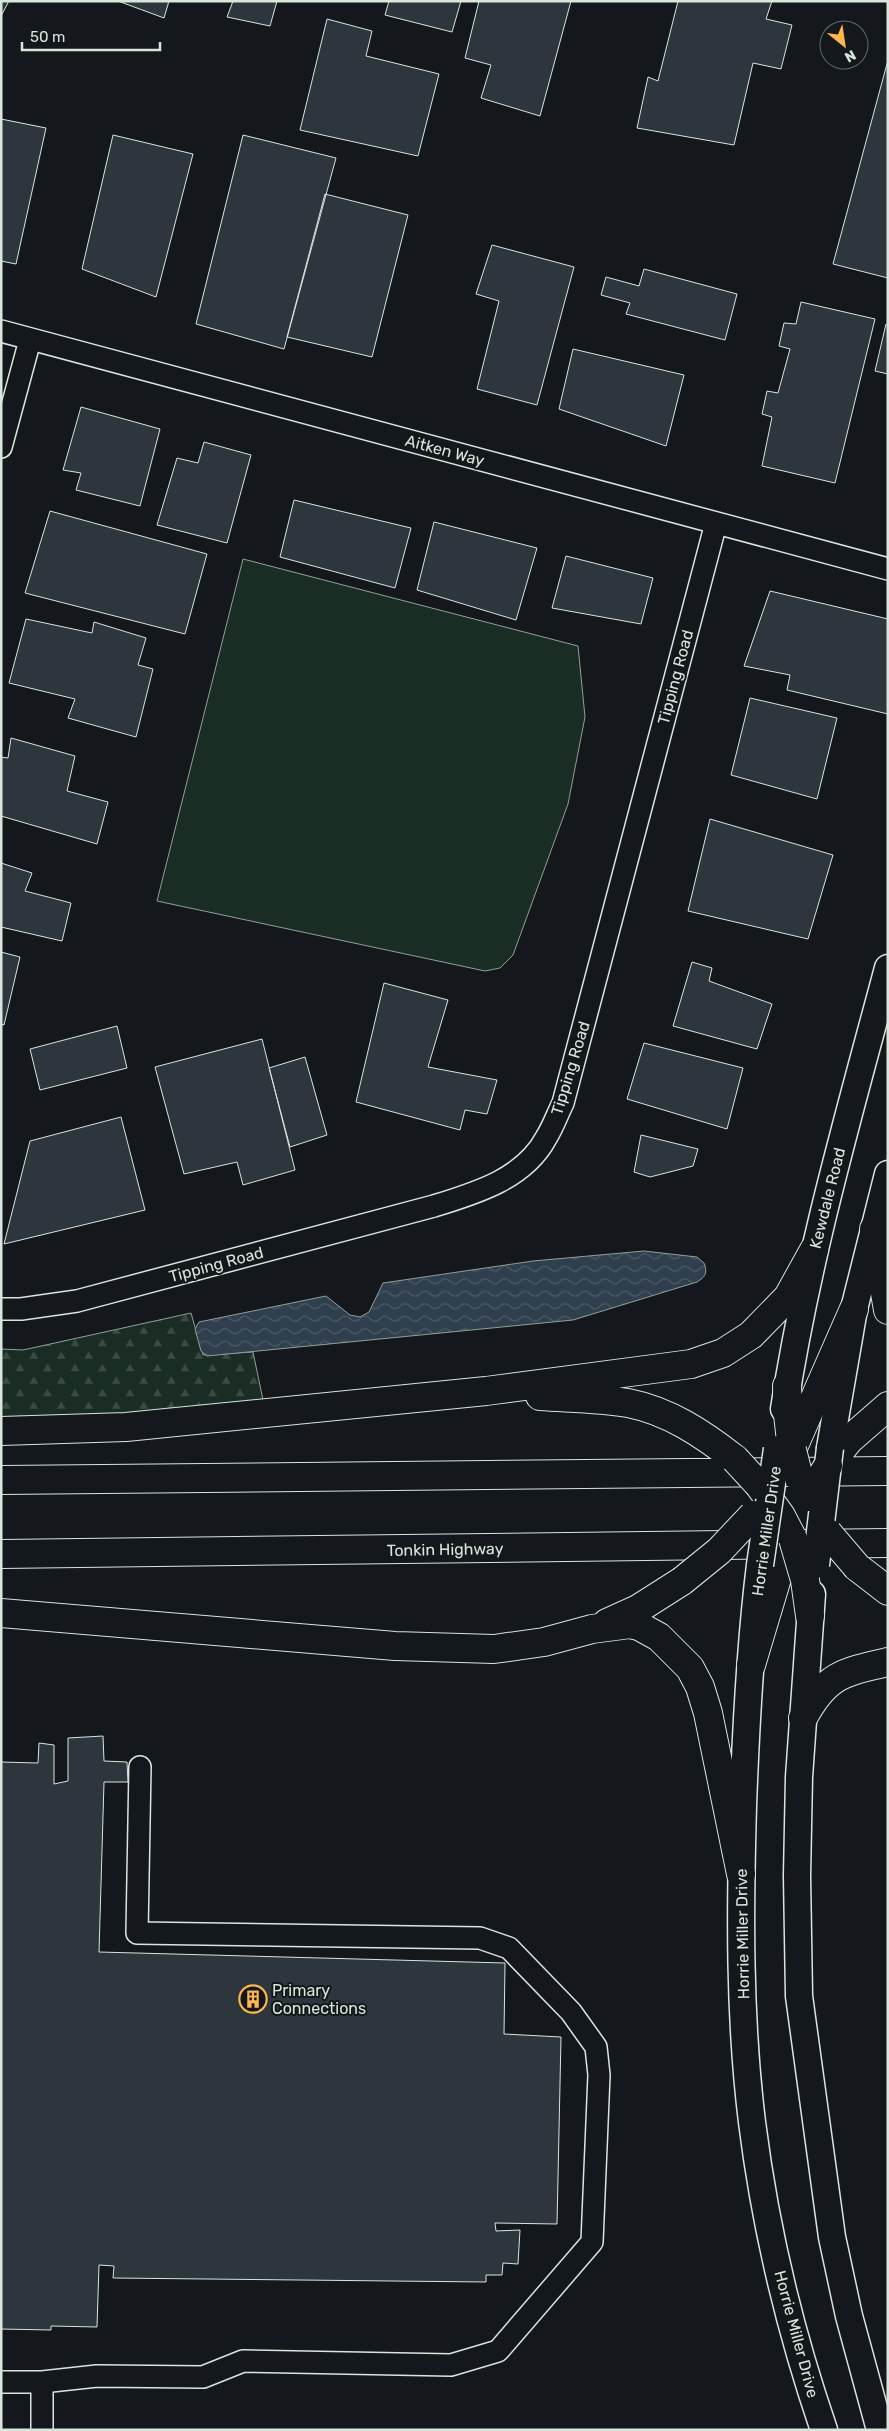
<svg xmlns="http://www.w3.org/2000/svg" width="889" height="2431" font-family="Rubik,sans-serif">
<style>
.grass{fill:#1a2d24;stroke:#939e99}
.forest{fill:url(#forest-firs);stroke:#939e99}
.water{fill:url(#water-waves);stroke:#939e99}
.building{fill:#2c363c;stroke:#d8e6dc}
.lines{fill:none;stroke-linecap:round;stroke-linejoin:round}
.minor-casing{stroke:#d8e6dc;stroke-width:24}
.major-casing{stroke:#d8e6dc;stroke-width:29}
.highway-casing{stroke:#d8e6dc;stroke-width:30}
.minor{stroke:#14181c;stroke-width:21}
.major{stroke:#14181c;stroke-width:26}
.highway{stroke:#14181c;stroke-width:28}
.major-bridge-casing{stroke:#d8e6dc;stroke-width:29;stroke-linecap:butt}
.highway-bridge-casing{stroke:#d8e6dc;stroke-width:30;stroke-linecap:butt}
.major-bridge{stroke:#14181c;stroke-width:26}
.highway-bridge{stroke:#14181c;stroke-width:28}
.labels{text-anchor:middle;stroke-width:4;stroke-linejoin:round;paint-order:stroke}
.street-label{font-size:16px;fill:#d8e6dc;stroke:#14181c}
.poi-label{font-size:16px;fill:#d8e6dc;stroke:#14181c;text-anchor:start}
</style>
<defs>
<pattern id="forest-firs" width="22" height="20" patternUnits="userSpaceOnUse" patternTransform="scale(1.25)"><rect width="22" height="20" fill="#1a2d24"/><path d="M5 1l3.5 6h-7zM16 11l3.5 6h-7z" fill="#3b4b43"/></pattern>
<pattern id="water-waves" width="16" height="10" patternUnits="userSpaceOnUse" patternTransform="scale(1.25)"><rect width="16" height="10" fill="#2f3f4d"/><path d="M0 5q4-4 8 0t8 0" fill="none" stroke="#4c5b66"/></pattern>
</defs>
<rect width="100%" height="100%" fill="#14181c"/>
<path class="grass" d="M 243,559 L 578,646 L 585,717 L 568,804 L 513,955 L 500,968 L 485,971 L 157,901 Z"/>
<path class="forest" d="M 191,1313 L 203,1355 L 253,1352 L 263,1400 L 114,1417 L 1,1419 L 1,1349 L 23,1350 Z"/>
<path class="water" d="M 644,1251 L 697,1257 L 704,1263 C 708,1273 705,1277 697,1282 L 573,1320 L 207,1356 L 201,1351 L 195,1329 L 199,1322 L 326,1296 L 350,1315 L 360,1317 L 369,1312 L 383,1283 L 533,1261 Z"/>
<path class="building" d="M 1,1 L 9,1 L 1,16 Z
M 118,1 L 169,1 L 164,18 Z
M 233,1 L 277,1 L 270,26 L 227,17 Z
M 389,1 L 461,1 L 452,32 L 385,15 Z
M 479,1 L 571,1 L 540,116 L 481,98 L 491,65 L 465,58 Z
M 678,1 L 772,1 L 766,19 L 792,25 L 781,69 L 753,63 L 734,145 L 637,128 L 648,77 L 658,81 Z
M 327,19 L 372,31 L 366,56 L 439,74 L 418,156 L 300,130 Z
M 888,60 L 888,278 L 833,264 Z
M 1,119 L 46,128 L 16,264 L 1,261 Z
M 113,135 L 193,154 L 156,297 L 82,269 Z
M 243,135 L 336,158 L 284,349 L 196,324 Z
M 325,194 L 408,215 L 372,357 L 287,337 Z
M 492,245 L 574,267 L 537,405 L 477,389 L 499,301 L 476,294 Z
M 644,269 L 737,294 L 725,340 L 626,314 L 630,303 L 601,295 L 606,277 L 639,286 Z
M 801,302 L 875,319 L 835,483 L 762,466 L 772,417 L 762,414 L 767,391 L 778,393 L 790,349 L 779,346 L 784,323 L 796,324 Z
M 886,324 L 888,325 L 888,374 L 875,371 Z
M 573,349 L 684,375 L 666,446 L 559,409 Z
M 81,407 L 160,429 L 140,506 L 76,490 L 81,473 L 63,470 Z
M 204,442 L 251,455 L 227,543 L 157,525 L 177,458 L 198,463 Z
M 294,500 L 411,528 L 395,588 L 280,557 Z
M 50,511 L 207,554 L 185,634 L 25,593 Z
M 434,522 L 537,548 L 516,620 L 417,590 Z
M 566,556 L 653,578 L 641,624 L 552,608 Z
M 770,591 L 888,619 L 888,714 L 787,690 L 790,675 L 744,666 Z
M 26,619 L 92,633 L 94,622 L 146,638 L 138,665 L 153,669 L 136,737 L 68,718 L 75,699 L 9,683 Z
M 750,698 L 837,718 L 817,799 L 731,775 Z
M 11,738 L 75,756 L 67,791 L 108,802 L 97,844 L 1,816 L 1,757 L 8,758 Z
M 710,819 L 833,855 L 808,939 L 688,911 Z
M 1,863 L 32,873 L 25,891 L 71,903 L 62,941 L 1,927 Z
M 1,952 L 20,957 L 4,1025 L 1,1024 Z
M 692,962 L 712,968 L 709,981 L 772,1004 L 757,1049 L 673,1026 Z
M 384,983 L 448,1000 L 428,1067 L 497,1080 L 487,1114 L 465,1110 L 460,1130 L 356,1102 Z
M 117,1026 L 127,1068 L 40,1090 L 30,1049 Z
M 262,1039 L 295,1170 L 243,1185 L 237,1162 L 184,1174 L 155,1067 Z
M 644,1043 L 743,1068 L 727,1129 L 627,1099 Z
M 305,1057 L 327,1135 L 290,1147 L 269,1068 Z
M 121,1117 L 145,1210 L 4,1244 L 30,1141 Z
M 641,1135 L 698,1149 L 693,1166 L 650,1177 L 634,1172 Z
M 103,1736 L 104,1761 L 127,1762 L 128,1782 L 104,1782 L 99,1952 L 505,1963 L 504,2034 L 561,2037 L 557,2224 L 495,2223 L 496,2231 L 520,2230 L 518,2264 L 503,2263 L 502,2275 L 486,2275 L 486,2282 L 113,2278 L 114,2266 L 99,2265 L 97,2327 L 51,2326 L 51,2330 L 1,2329 L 1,1762 L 38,1763 L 39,1743 L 54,1745 L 54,1784 L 68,1781 L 68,1738 Z"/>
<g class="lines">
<g class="minor-casing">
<path id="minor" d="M 1,331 L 888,569
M 1,447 L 30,340
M 1,1309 L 21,1309 L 77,1301 L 434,1206 C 476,1193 524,1179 546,1138 C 553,1127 557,1115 563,1103 L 716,523
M 1,2382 L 42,2382
M 42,2430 L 42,2382 L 97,2376 L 203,2377 L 243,2361 L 451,2365 L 498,2351 L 592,2242 L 599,2075 L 596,2047 L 571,2012 L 509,1948 L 480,1938 L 137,1933 L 140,1767"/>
</g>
<g class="major-casing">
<path id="major" d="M 784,1409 C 807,1259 849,1114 888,968
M 830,1448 L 854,1309 L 888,1174
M 760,1565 C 750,1645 746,1725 743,1806 C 740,1911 739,2017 752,2122 C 765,2226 790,2331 824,2430
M 812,1594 L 799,1777 L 797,1876 L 799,1996 L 832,2237 L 849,2316 L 880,2430"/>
</g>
<g class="highway-casing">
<path id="highway" d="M 874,1229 L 888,1310
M 787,1386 L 788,1414 L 792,1450
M 540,1396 C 569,1398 599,1398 628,1403 C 669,1411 703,1434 735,1459
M 1,1431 L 126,1427 L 486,1391 L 691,1364 L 723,1353 L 751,1335 L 788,1297 L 814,1250
M 792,1450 L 854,1309
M 828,1466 L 849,1440 L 888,1406
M 1,1480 L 888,1471
M 759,1485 L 781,1516 L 793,1539
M 1,1554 L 888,1543
M 857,1567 L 888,1591
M 805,1580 L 810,1616
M 1,1613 L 395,1646 L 494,1649 L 544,1642 L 592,1629 L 630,1624 L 639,1626 L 659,1637 L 690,1668 L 700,1687 L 708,1713 L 741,1874
M 607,1623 L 638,1609 L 682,1581
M 751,1665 L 786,1548
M 803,1718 C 826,1675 843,1672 888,1662"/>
</g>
<use href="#minor" class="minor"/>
<use href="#major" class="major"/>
<use href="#highway" class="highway"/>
<g class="major-bridge-casing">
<path id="major-bridge" d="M 760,1565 L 777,1449
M 816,1565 L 830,1448"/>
</g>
<g class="highway-bridge-casing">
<path id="highway-bridge" d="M 792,1450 L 799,1478
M 735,1459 L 759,1485
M 808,1497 L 828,1466
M 828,1533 L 857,1567
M 793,1539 L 805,1580
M 682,1581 L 719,1551 L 753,1515"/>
</g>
<use href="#major-bridge" class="major-bridge"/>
<use href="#highway-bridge" class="highway-bridge"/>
</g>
<defs>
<g id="building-ring" transform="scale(1.4375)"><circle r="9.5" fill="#14181c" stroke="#ffb74d" stroke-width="1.5"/><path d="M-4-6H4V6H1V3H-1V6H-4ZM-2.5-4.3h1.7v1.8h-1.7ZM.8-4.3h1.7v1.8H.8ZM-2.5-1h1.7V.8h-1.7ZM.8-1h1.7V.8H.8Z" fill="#ffb74d"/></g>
</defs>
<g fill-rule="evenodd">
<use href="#building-ring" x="253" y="1999"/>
</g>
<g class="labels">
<g class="street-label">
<text transform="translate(445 450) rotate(15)" y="6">Aitken Way</text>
<text transform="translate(675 677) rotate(-75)" y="6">Tipping Road</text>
<text transform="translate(570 1068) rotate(-73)" y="6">Tipping Road</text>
<text transform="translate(827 1198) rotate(-76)" y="6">Kewdale Road</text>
<text transform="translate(216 1264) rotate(-15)" y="6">Tipping Road</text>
<text transform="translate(766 1531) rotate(-82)" y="6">Horrie Miller Drive</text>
<text transform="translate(445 1549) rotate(-1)" y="6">Tonkin Highway</text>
<text transform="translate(742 1934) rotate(-91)" y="6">Horrie Miller Drive</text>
<text transform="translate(797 2334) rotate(75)" y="6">Horrie Miller Drive</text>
</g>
<g class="poi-label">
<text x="272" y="1996">Primary<tspan x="272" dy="18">Connections</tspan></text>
</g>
</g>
<rect width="889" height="2431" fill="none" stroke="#d8e6dc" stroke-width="5"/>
<g transform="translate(844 45) rotate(150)"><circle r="24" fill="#14181c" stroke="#626a69"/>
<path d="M0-4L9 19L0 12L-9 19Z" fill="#ffb74d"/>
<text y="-8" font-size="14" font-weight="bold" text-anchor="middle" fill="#d8e6dc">N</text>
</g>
<path d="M22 42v8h138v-8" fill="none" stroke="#d8e6dc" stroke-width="2.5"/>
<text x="30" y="42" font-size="15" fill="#d8e6dc" stroke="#14181c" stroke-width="4" paint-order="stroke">50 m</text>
</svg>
